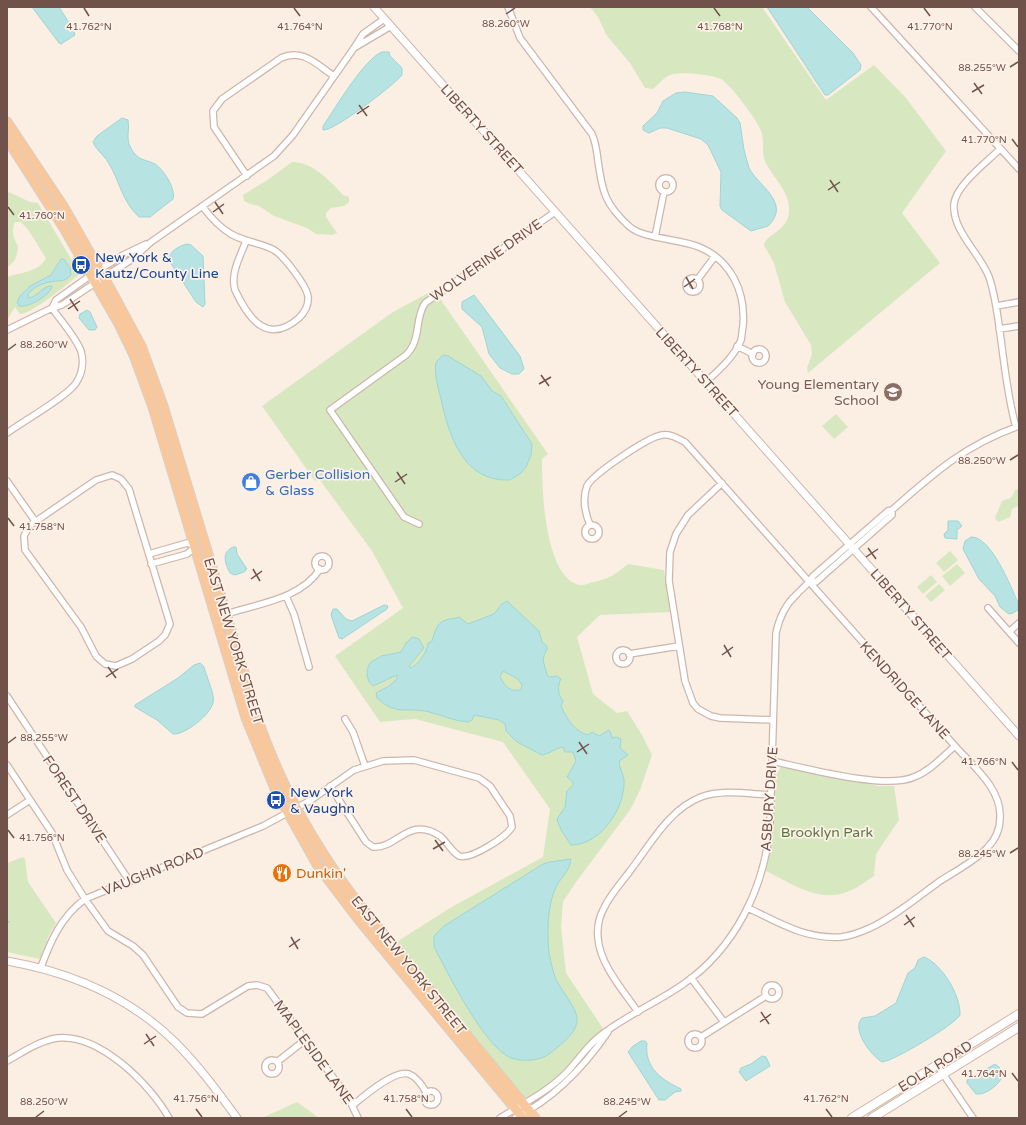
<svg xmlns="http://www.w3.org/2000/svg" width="1026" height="1125" font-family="'Varela Round',sans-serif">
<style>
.green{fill:#d7e8c1;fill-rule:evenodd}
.water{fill:#b8e3e3;stroke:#9ed5d5;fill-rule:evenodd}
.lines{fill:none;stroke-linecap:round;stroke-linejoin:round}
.stream{stroke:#9ed5d5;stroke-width:1.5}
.minor-casing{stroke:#ceb6ac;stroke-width:8}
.tertiary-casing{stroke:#ceb6ac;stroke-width:9}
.secondary-casing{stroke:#d1b5aa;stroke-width:10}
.primary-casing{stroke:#d7cfcc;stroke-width:11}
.minor{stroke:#fff;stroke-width:5.5}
.tertiary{stroke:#fff;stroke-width:7}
.secondary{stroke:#fff;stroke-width:8}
.primary{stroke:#f8c89c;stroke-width:9}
.ticks{fill:none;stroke:#71524a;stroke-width:1.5}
.labels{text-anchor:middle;stroke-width:3.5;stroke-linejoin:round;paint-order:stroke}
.street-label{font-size:14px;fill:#71524a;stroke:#fef2e8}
.transit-label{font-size:14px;fill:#164399;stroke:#fef2e8;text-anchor:start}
.education-label{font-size:14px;fill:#785e54;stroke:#fef2e8;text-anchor:end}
.shop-label{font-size:14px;fill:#366cbe;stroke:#fef2e8;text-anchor:start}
.park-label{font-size:14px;fill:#5a7742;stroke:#fef2e8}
.food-label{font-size:14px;fill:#c56008;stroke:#fef2e8;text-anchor:start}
.ticks-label{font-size:10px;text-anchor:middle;fill:#71524a;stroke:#fef2e8;stroke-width:3.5;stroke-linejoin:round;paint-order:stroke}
</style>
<rect width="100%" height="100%" fill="#fbeee2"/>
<path class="green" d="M 590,7 L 762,7 L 826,100 L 874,65 L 906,98 L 946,151 L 902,213 L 940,263 L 808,373 L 807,368 L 812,354 L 811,345 L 785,302 L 774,263 L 764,245 C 765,235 787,231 789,213 C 791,191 773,179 765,161 C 761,152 765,141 761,131 C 758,121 730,84 721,79 C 711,74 679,71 670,75 C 663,78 659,84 653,89 L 645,88 L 630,63 L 607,36 L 598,17 Z
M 292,162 C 313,162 330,181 343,195 L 349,197 L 349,202 L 344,206 L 331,208 L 326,213 L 326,217 L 337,233 L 332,235 L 316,234 L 307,228 L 274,216 L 259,206 L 250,204 L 244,201 L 243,195 L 266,181 Z
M 9,192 L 30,202 L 38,203 L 80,274 C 67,284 34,313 20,314 L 15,307 L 7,320 L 7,277 C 21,272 38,273 46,258 C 37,245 32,233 21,222 L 15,222 C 11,230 13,239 18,246 C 17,256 16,262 7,267 L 7,193 ZM 61,259 L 64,259 L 70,268 L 58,282 C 48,280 35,286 28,294 L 28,298 L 36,295 L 48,286 L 29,305 L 17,302 L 25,290 L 35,283 L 51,275 Z
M 434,290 L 548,454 L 542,459 C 542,488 544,576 579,585 C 583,586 589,583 594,582 C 611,578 614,575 628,564 L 664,570 L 670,612 L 600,615 L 577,637 L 593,694 L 617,713 L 627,711 L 642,735 L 652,755 L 640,790 L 630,810 L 576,882 L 563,902 L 561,927 L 566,973 L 604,1030 C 595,1037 587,1045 579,1053 C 562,1071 548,1090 524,1099 L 395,943 L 450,908 L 543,857 L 550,809 L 503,742 L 415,719 L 380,722 L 335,656 L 403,608 L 372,551 L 319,479 L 315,481 L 262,406 L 393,312 Z
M 836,414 L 848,427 L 834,439 L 822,426 Z
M 1019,489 L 1018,506 L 1012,509 L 1010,517 L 998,522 L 995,518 L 1002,501 C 1012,497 1011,500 1015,490 Z
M 950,551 L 958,560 L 944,572 L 936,563 Z
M 957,564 L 965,573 L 950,586 L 942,576 Z
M 931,575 L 937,582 L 923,594 L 917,587 Z
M 939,584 L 945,590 L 931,602 L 925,596 Z
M 215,604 L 231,644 L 266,751 L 249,715 Z
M 781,767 L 878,786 L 894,786 L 899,820 L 876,854 L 874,876 C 865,882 856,889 847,892 C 818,903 791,883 766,871 L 773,829 L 775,777 Z
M 23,857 L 25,859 L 28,882 L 56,923 L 49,935 L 40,959 L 7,952 L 7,863 Z
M 322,865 L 323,865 L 483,1061 C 425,1001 372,933 322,865 Z
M 930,1074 L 932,1077 L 867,1117 L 868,1112 Z
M 297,1102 L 319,1118 L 262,1118 Z"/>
<path class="water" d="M 32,7 L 59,7 L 73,29 L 75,35 L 61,44 L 59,43 Z
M 767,7 L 807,7 L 853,53 L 861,65 L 860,70 L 828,95 L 825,95 Z
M 382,52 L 389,52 L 390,56 L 402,68 L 402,75 C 394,85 333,132 323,130 L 323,126 C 335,109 364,59 382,52 Z
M 685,92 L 713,96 L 737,118 L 740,123 L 744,150 L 749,168 C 758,186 792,203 768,226 L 751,231 L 722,210 L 720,206 L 721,172 L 708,145 L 701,139 L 667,128 L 660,128 L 649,133 L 643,130 L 643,126 L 657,113 L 663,101 L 676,93 Z
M 122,118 L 128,120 C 130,134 124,139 134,153 C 140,161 148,160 155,164 C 164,170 176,189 173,199 L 150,217 L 139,217 C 121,200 120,181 108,162 C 104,155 96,150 93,142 L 97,136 Z
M 187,244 L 191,245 L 203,256 L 205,304 L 203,307 L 196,302 L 168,259 C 170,251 179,246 187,244 Z
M 61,259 L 64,259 L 70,268 L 71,275 C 64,283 59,280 50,282 C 42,283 33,288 28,294 L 28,298 C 38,297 43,285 52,286 L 52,287 C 49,296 28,308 19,306 L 17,302 L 20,296 L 30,286 L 51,275 Z
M 474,295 L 520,356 L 524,369 L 519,374 L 512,374 L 500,368 L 489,354 L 482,327 L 462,309 L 462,302 Z
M 87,310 L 90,312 L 97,327 L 95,330 L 89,330 L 79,318 L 80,314 Z
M 443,355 L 448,356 L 481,376 L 492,391 L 501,396 L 532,444 L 531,455 L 526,467 L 520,474 L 510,480 C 463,482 449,436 441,399 C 438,388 434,373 436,362 Z
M 948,521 L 958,521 L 962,526 L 957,530 L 957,539 L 945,538 L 944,534 L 948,530 Z
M 971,537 C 991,536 1011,587 1018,603 L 1018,610 L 1013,613 L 1009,614 L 1000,607 L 995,596 L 979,579 L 963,549 L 965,541 Z
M 233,547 L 236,547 L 237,554 L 247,569 L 244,572 L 235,575 L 230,573 C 225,563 221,553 233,547 Z
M 507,601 L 539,631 L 542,642 L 547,646 L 547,650 C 540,659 545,665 547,675 L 550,677 L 557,676 L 561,679 C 557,686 558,695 563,701 L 561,706 C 567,719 574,731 588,735 L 592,732 L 599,736 L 609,730 L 610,731 L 612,738 L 616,737 L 621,739 L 620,748 L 628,755 L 619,761 C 619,768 623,773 624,779 C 626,807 601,845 571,845 C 565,836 560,830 557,819 L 565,807 L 567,791 L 573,785 L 573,782 L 567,777 L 576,761 L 573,752 L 565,752 L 563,747 C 555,748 550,754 542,755 L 517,742 L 506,731 L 505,724 L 499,720 L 474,715 L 472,720 L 468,722 C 454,721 442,715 429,712 C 405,706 398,717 377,698 L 376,693 L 389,686 L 397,679 L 397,675 L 373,686 C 366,681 365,669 371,662 L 381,656 L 401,652 L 406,643 L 412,637 L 419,639 L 424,648 L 409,666 L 410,668 C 418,666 428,651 428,643 L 432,641 C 435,632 436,623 446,620 C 451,618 455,619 459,617 L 468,624 L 494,614 L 502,604 ZM 503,671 L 518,679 L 522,685 L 521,690 C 509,692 505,686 500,677 Z
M 384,605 L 388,606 L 387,609 L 342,639 L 339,638 L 331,615 L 333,609 L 337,609 L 346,619 L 352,621 Z
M 200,663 C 205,666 205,672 207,676 C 209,684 215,695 213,703 C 210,715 185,735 173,734 L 157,720 L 135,707 L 135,705 L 178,678 L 194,665 Z
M 571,859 C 570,871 561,877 556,887 C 547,906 547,933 549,953 C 551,961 552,969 555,977 C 560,990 579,1009 577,1022 C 575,1035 559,1046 549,1054 C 540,1061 523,1062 511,1058 C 484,1047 448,973 434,947 L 434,936 L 444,926 L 543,864 L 549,862 Z
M 924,957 C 942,964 961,996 960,1015 C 956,1024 892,1062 882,1062 C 871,1055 851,1030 862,1018 L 875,1016 L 896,1003 L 908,973 L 915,968 L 918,960 Z
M 641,1041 L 645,1041 L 647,1043 C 644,1068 662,1080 681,1089 L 681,1091 L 675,1092 L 665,1100 L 659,1100 L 628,1052 L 633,1046 Z
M 762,1056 L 766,1057 L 770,1066 L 746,1081 L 739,1072 L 741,1068 L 751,1064 Z
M 995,1064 L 1000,1068 L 1001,1079 C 996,1087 985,1095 976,1094 L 967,1083 L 967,1080 Z"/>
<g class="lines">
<path class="stream" d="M 7,921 L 9,922"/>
<g class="minor-casing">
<path id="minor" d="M 508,7 L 520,38 L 592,134 C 596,143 597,152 598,161 C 602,191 605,205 630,227 C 644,239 681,239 699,247 C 731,260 746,292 743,326 C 742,330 742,336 741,340 C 734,357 719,370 706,382
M 871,7 L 1019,169
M 975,7 L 1019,51
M 384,19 L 363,34 L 354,48 L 391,26
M 1000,149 C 987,162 956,185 954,204 C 952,231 980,253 989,277 C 996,297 998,319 1001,340 C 1005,370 1008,399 1016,427
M 247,176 L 214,127 L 213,111 L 222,99 L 281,58 C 303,48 317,65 334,76
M659 185a7 7 0 1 1 14 0a7 7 0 1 1-14 0Z
M 203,207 C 211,218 219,227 231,234 C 245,242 261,243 274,250 C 284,256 306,285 308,296 C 309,305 305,312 299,318 C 268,345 249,320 235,290 C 230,274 240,257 246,241
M 655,237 L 664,192
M686 285a7 7 0 1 1 14 0a7 7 0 1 1-14 0Z
M 698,279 L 715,256
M 996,306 L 1019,302
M 52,308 L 56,300 L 91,275 L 123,255 L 146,244
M 999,329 L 1019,326
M 7,330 L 52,308 L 62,305 L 104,277 L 131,260 L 151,242 L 274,156 L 293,135 L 354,48
M 737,346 L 753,354
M752 356a7 7 0 1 1 14 0a7 7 0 1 1-14 0Z
M 7,433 C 22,422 68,396 76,383 C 82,374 84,362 81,351 C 75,336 61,321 52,308
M 112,475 L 121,479 L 129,489 L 170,624 L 165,635 L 159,641 L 132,659 L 116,666 L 105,664 L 96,656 L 81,627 L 25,550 L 24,536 L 29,526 L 96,480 Z
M 7,481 L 35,521
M 722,483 L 688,515 L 676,534 L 670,552 L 669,581 L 685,681 L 693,703 L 698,709 L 711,716 L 720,718 L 773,720
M 419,524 L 404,517 L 330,410 L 406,355 C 422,339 414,320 425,303 L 555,212
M 590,525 C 585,513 582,499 587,486 C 593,474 648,437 662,435 C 671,434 677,438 685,442 L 955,746 C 973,766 1002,789 1000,818 C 1000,829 995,840 987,848 C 975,861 956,871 940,881 C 918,897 895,916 870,928 C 861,932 851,936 841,937 C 804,939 780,923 748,908
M585 532a7 7 0 1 1 14 0a7 7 0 1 1-14 0Z
M 149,554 L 187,543 L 195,546
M315 563a7 7 0 1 1 14 0a7 7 0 1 1-14 0Z
M 151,564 L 187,554 L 196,546
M 810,582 L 816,582 L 892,515 L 892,510
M 286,596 L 294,614 L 309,667
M 988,608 L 1019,643
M 226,614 C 257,604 301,599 320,569
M 1009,632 L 1019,623
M616 657a7 7 0 1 1 14 0a7 7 0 1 1-14 0Z
M 629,654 L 679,646
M 7,696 L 130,882
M 345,719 L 353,732 L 365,766
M 772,761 C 805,768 885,790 914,777 C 930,771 942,757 955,746
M 7,765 L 52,833 L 67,870 L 85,899 L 108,931 L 133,946 L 143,955 L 178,1007 L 187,1013 L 202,1014 L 248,986 L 257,985 L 267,988 L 349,1099 L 358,1118
M 7,815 L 30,800
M 41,967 C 51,940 61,917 85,899 L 263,826 L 311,800 L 354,770 L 383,761 L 414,760 L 479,778 L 490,786 L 510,816 L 512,827 C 506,837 471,860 459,856 C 451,851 447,842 440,836 C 409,815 397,849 373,847 L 366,842 L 330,786
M 691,978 L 724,1022
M765 992a7 7 0 1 1 14 0a7 7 0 1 1-14 0Z
M 638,1012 C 623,990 600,965 598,938 C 597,928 599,917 604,908 C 610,895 621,883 630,871 C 650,845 669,809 701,797 C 722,789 749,794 771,795
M688 1041a7 7 0 1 1 14 0a7 7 0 1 1-14 0Z
M 701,1037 L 766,996
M265 1067a7 7 0 1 1 14 0a7 7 0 1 1-14 0Z
M 7,1061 C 23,1052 39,1041 57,1038 C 99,1033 150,1084 169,1118
M 277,1062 L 305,1040
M 937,1065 L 973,1118
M424 1098a7 7 0 1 1 14 0a7 7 0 1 1-14 0Z
M 353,1105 C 364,1096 395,1069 409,1074 C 417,1077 422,1085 426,1092
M 500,1118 C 522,1104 546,1093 565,1074 C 577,1062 586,1047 600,1036 C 625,1016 656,1003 682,985 C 735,949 765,887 770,825 L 776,633 C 779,619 785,605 796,595 C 802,588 809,584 813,576 L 888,511 L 892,510 C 934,473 965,445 1019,426
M 515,1118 C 553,1099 584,1067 608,1032"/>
</g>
<g class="tertiary-casing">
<path id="tertiary" d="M 374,7 L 1019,736
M 7,961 C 70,972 130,997 176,1043 C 199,1066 218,1092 237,1118"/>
</g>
<g class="secondary-casing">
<path id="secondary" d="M 852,1118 L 1019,1014
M 872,1118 L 1019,1027"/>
</g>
<g class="primary-casing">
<path id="primary" d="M 7,122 L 63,206 L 112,292 L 141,346 L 163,406 L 261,729 C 284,792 317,850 358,903 L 535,1118
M 7,139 L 64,228 L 119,324 L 134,355 L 153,407 L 246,718 L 276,791 L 318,866 L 359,920 L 523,1118"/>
</g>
<use href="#minor" class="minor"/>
<use href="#tertiary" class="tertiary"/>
<use href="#secondary" class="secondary"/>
<use href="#primary" class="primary"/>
</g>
<path class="ticks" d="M 84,8 L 89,16M 294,8 L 300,16M 714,8 L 720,16M 924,8 L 930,16M 506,14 L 515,8M 1010,67 L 1018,62M 974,83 L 982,94M 972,92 L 984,85M 359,105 L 367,116M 357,114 L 369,106M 1012,139 L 1018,147M 830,180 L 838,192M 828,190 L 840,182M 215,202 L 223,214M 8,207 L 14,215M 213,212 L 224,204M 686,277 L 693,289M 684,287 L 695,279M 70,299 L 78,311M 68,309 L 80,301M 8,350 L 16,344M 541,375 L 549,386M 539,384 L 551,377M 1010,460 L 1018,455M 397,472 L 405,484M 395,482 L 407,474M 8,518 L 14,526M 868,548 L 876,559M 866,557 L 878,549M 253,569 L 260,581M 251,579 L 262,571M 724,645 L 731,657M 722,655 L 733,647M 108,667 L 116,678M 106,677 L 118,669M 579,742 L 587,754M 8,743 L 16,737M 577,752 L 589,744M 1012,762 L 1018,770M 8,830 L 14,838M 435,840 L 443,851M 433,849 L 445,842M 1010,853 L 1018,848M 906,915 L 914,927M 904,925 L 915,917M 291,937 L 298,949M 289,947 L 300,939M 761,1012 L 769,1024M 760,1022 L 771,1014M 146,1034 L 154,1046M 144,1044 L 156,1036M 1012,1073 L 1018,1081M 196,1109 L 202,1117M 406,1109 L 412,1117M 826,1109 L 832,1117M 36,1117 L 44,1111M 619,1117 L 627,1111"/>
<defs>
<g id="bus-disc" transform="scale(1)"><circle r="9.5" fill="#1a4fb4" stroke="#fef2e8"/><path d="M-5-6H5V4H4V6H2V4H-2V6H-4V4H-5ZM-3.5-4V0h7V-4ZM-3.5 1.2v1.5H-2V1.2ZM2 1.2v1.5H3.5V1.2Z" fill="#fff"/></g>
<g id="school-disc" transform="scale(1)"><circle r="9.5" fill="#8d6e63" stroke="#fef2e8"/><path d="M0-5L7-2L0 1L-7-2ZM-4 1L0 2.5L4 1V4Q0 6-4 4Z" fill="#fff"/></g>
<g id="shop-disc" transform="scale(1)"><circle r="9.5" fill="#3f7fe0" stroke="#fef2e8"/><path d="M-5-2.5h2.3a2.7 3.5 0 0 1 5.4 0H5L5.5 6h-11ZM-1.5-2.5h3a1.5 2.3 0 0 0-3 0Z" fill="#fff"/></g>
<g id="restaurant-disc" transform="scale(1)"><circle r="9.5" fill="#e8710a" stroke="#fef2e8"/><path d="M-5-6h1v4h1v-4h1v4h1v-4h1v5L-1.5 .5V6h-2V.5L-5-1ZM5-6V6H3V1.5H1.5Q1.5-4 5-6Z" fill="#fff"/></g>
</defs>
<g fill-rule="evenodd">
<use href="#bus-disc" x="81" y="265"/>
<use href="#school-disc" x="893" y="392"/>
<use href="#shop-disc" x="251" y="482"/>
<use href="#bus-disc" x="276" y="800"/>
<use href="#restaurant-disc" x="282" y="873"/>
</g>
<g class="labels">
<g class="street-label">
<text transform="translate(482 129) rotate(48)" y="5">LIBERTY STREET</text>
<text transform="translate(486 260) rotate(-35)" y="5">WOLVERINE DRIVE</text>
<text transform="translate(697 372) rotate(48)" y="5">LIBERTY STREET</text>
<text transform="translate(911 614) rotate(49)" y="5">LIBERTY STREET</text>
<text transform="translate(234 641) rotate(73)" y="5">EAST NEW YORK STREET</text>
<text transform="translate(905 690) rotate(48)" y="5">KENDRIDGE LANE</text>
<text transform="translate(75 799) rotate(56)" y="5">FOREST DRIVE</text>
<text transform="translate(769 799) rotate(-86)" y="5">ASBURY DRIVE</text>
<text transform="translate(153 871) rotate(-22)" y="5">VAUGHN ROAD</text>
<text transform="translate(409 965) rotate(51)" y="5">EAST NEW YORK STREET</text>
<text transform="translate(314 1052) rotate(54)" y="5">MAPLESIDE LANE</text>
<text transform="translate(935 1066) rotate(-32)" y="5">EOLA ROAD</text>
</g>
<g class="transit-label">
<text x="95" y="262">New York &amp;<tspan x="95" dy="16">Kautz/County Line</tspan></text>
<text x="290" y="797">New York<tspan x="290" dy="16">&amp; Vaughn</tspan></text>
</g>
<g class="education-label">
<text x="879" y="389">Young Elementary<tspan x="879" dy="16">School</tspan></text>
</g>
<g class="shop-label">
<text x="265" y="479">Gerber Collision<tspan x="265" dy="16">&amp; Glass</tspan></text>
</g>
<g class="park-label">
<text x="827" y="837">Brooklyn Park</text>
</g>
<g class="food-label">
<text x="296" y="878">Dunkin'</text>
</g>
</g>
<g class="ticks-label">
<text x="506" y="27">88.260°W</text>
<text x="300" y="30">41.764°N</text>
<text x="89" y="30">41.762°N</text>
<text x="720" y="30">41.768°N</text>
<text x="930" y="30">41.770°N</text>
<text x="982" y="71">88.255°W</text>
<text x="984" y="143">41.770°N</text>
<text x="42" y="219">41.760°N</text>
<text x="44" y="348">88.260°W</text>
<text x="982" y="464">88.250°W</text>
<text x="42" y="530">41.758°N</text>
<text x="44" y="741">88.255°W</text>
<text x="984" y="765">41.766°N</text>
<text x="42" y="841">41.756°N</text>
<text x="982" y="857">88.245°W</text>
<text x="984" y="1077">41.764°N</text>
<text x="196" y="1102">41.756°N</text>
<text x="406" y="1102">41.758°N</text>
<text x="826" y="1102">41.762°N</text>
<text x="44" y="1105">88.250°W</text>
<text x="627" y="1105">88.245°W</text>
</g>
<rect width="1026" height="1125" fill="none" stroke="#71524a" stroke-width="16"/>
</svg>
